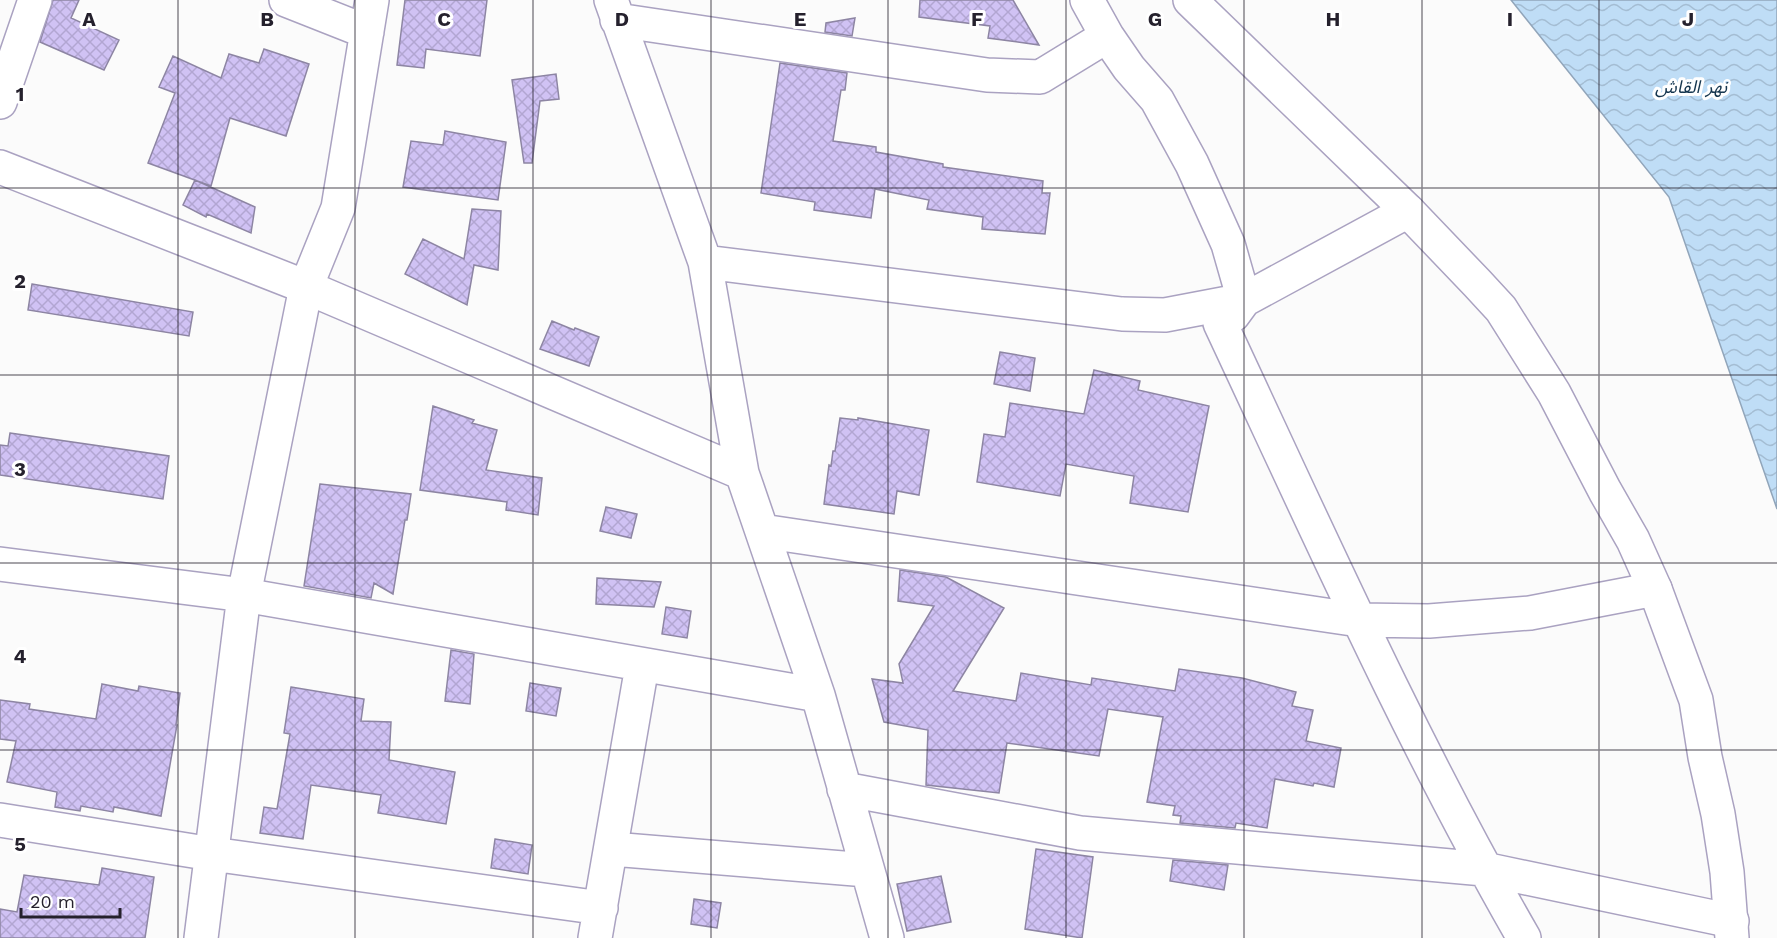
<svg xmlns="http://www.w3.org/2000/svg" width="1777" height="938" font-family="'Work Sans','Noto Sans Arabic',sans-serif">
<style>
.water{fill:url(#water-waves);stroke:#91a5ba;stroke-width:1.5}
.building{fill:url(#building-cross-hatch);stroke:#8d85a3;stroke-width:1.5}
.lines{fill:none;stroke-linecap:round;stroke-linejoin:round}
.street-casing{stroke:#aaa2c1;stroke-width:36}
.secondary-casing{stroke:#aaa2c1;stroke-width:36}
.street{stroke:#fff;stroke-width:33}
.secondary{stroke:#fff;stroke-width:33}
.grid{fill:none;stroke:#25212d;stroke-width:1.5;stroke-opacity:0.55}
.labels{text-anchor:middle;stroke-width:6;stroke-linejoin:round;paint-order:stroke}
.water-label{font-size:18px;font-style:italic;fill:#14354e;stroke:#fff}
.grid-label{font-size:20px;text-anchor:middle;font-weight:bold;fill:#25212d;stroke:#fff;stroke-width:6;stroke-linejoin:round;paint-order:stroke}
</style>
<defs>
<pattern id="water-waves" width="16" height="10" patternUnits="userSpaceOnUse" patternTransform="scale(1.5)"><rect width="16" height="10" fill="#bfddf6"/><path d="M0 5q4-4 8 0t8 0" fill="none" stroke="#a4bdd3"/></pattern>
<pattern id="building-cross-hatch" width="8" height="8" patternUnits="userSpaceOnUse" patternTransform="scale(1.5)"><rect width="8" height="8" fill="#d0c2f4"/><path d="M0 0l8 8M0 8l8-8" fill="none" stroke="#b2a6d2"/></pattern>
</defs>
<rect width="100%" height="100%" fill="#fbfbfb"/>
<path class="water" d="M 1511,0 L 1777,0 L 1777,509 L 1669,197 Z"/>
<path class="building" d="M 53,0 L 79,0 L 71,18 L 119,40 L 104,70 L 40,42 Z
M 405,0 L 487,0 L 480,56 L 426,49 L 424,68 L 397,65 Z
M 920,0 L 1013,0 L 1039,45 L 988,38 L 990,26 L 919,17 Z
M 855,18 L 852,36 L 825,32 L 826,23 Z
M 264,49 L 309,64 L 286,136 L 230,118 L 211,186 L 148,163 L 175,93 L 159,87 L 173,56 L 221,78 L 229,54 L 259,63 Z
M 780,63 L 847,73 L 845,90 L 841,90 L 833,141 L 876,147 L 876,152 L 943,164 L 943,167 L 1043,181 L 1042,193 L 1050,193 L 1045,234 L 982,229 L 983,217 L 927,209 L 929,200 L 875,189 L 871,218 L 814,210 L 815,202 L 761,193 Z
M 556,74 L 559,99 L 540,101 L 532,163 L 524,163 L 512,80 Z
M 445,131 L 506,142 L 498,200 L 403,187 L 411,141 L 443,145 Z
M 195,180 L 255,207 L 251,233 L 207,214 L 206,217 L 183,205 Z
M 472,209 L 501,211 L 498,270 L 474,265 L 467,305 L 405,274 L 423,239 L 464,259 Z
M 32,284 L 193,312 L 189,336 L 28,310 Z
M 552,321 L 574,330 L 575,328 L 599,337 L 589,366 L 540,349 Z
M 1000,352 L 1035,358 L 1030,391 L 994,384 Z
M 1094,370 L 1140,381 L 1138,390 L 1209,406 L 1188,512 L 1130,503 L 1134,476 L 1066,464 L 1060,496 L 977,482 L 984,434 L 1005,437 L 1010,403 L 1084,414 Z
M 433,406 L 474,420 L 472,423 L 497,430 L 486,470 L 542,478 L 538,515 L 506,510 L 507,502 L 420,490 Z
M 840,418 L 858,420 L 858,418 L 929,430 L 919,495 L 897,491 L 894,514 L 824,504 L 829,465 L 831,466 L 833,451 L 835,451 Z
M 10,433 L 169,456 L 163,499 L 0,475 L 0,445 L 8,446 Z
M 320,484 L 411,494 L 407,520 L 405,520 L 393,594 L 374,583 L 371,598 L 304,586 Z
M 606,507 L 637,514 L 631,538 L 600,531 Z
M 900,570 L 946,577 L 1004,608 L 953,691 L 1016,701 L 1021,673 L 1091,685 L 1092,678 L 1175,691 L 1179,669 L 1242,678 L 1296,692 L 1292,706 L 1313,710 L 1306,741 L 1341,748 L 1334,787 L 1314,783 L 1313,786 L 1275,779 L 1267,828 L 1236,823 L 1235,828 L 1180,823 L 1181,816 L 1173,815 L 1175,806 L 1147,802 L 1163,717 L 1108,709 L 1099,756 L 1007,743 L 999,793 L 926,785 L 928,730 L 884,722 L 872,679 L 903,683 L 899,664 L 934,606 L 898,601 Z
M 597,578 L 661,582 L 654,607 L 596,604 Z
M 666,607 L 691,611 L 687,638 L 662,634 Z
M 451,650 L 474,654 L 470,704 L 445,701 Z
M 530,683 L 561,688 L 556,716 L 526,711 Z
M 102,684 L 138,691 L 139,686 L 180,693 L 176,725 L 177,725 L 161,816 L 114,807 L 113,812 L 81,806 L 80,811 L 55,807 L 57,792 L 7,782 L 16,741 L 0,739 L 0,700 L 30,704 L 29,709 L 96,719 Z
M 291,687 L 364,699 L 361,721 L 391,722 L 389,760 L 455,772 L 446,824 L 378,813 L 381,795 L 311,785 L 303,839 L 260,833 L 264,807 L 277,809 L 290,734 L 284,733 Z
M 495,839 L 532,845 L 528,874 L 491,868 Z
M 1036,849 L 1093,857 L 1082,938 L 1025,929 Z
M 1173,860 L 1228,865 L 1224,890 L 1170,881 Z
M 102,868 L 154,877 L 145,938 L 0,938 L 0,909 L 17,912 L 24,875 L 99,885 Z
M 941,876 L 951,922 L 907,931 L 897,884 Z
M 694,899 L 721,903 L 717,928 L 691,924 Z"/>
<g class="lines">
<g class="street-casing">
<path id="street" d="M 286,0 L 367,32
M 611,0 L 705,262 L 742,473 L 818,695 L 887,938
M 1087,0 L 1107,36 L 1129,68 L 1157,100 L 1192,164 L 1228,244 L 1244,300 L 1233,315 L 1220,323 C 1317,530 1410,740 1524,938
M 617,20 L 987,75 L 1040,77 L 1107,36
M 0,102 L 35,0
M 0,167 L 306,287 L 742,473
M 705,262 L 1122,314 L 1165,315 L 1244,300 L 1408,211
M 762,531 L 1359,620 L 1429,621 L 1530,613 L 1655,589
M 0,564 L 244,595 L 818,695
M 844,789 L 1080,833 L 1484,869 L 1732,921
M 0,820 L 212,854 L 601,908
M 612,849 L 867,870
M 201,938 L 244,595 L 306,287 L 338,208 L 372,0
M 595,938 L 642,666"/>
</g>
<g class="secondary-casing">
<path id="secondary" d="M 1190,0 L 1408,211 L 1477,283 L 1501,309 L 1554,393 L 1605,491 L 1633,540 L 1655,589 L 1696,700 L 1705,757 L 1718,814 L 1727,872 L 1732,938"/>
</g>
<use href="#street" class="street"/>
<use href="#secondary" class="secondary"/>
</g>
<path class="grid" d="M 178,0 L 178,938M 355,0 L 355,938M 533,0 L 533,938M 711,0 L 711,938M 888,0 L 888,938M 1066,0 L 1066,938M 1244,0 L 1244,938M 1422,0 L 1422,938M 1599,0 L 1599,938M 0,188 L 1777,188M 0,375 L 1777,375M 0,563 L 1777,563M 0,750 L 1777,750"/>
<g class="labels">
<g class="water-label">
<text x="1691" y="93">نهر القاش</text>
</g>
</g>
<g class="grid-label">
<text x="89" y="26">A</text>
<text x="267" y="26">B</text>
<text x="444" y="26">C</text>
<text x="622" y="26">D</text>
<text x="800" y="26">E</text>
<text x="977" y="26">F</text>
<text x="1155" y="26">G</text>
<text x="1333" y="26">H</text>
<text x="1510" y="26">I</text>
<text x="1688" y="26">J</text>
<text x="20" y="101">1</text>
<text x="20" y="288">2</text>
<text x="20" y="476">3</text>
<text x="20" y="663">4</text>
<text x="20" y="851">5</text>
</g>
<path d="M21 908v9h99v-9" fill="none" stroke="#25212d" stroke-width="3"/>
<text x="30" y="908" font-size="18" fill="#25212d" stroke="#ffffff" stroke-width="4.5" paint-order="stroke">20 m</text>
</svg>
